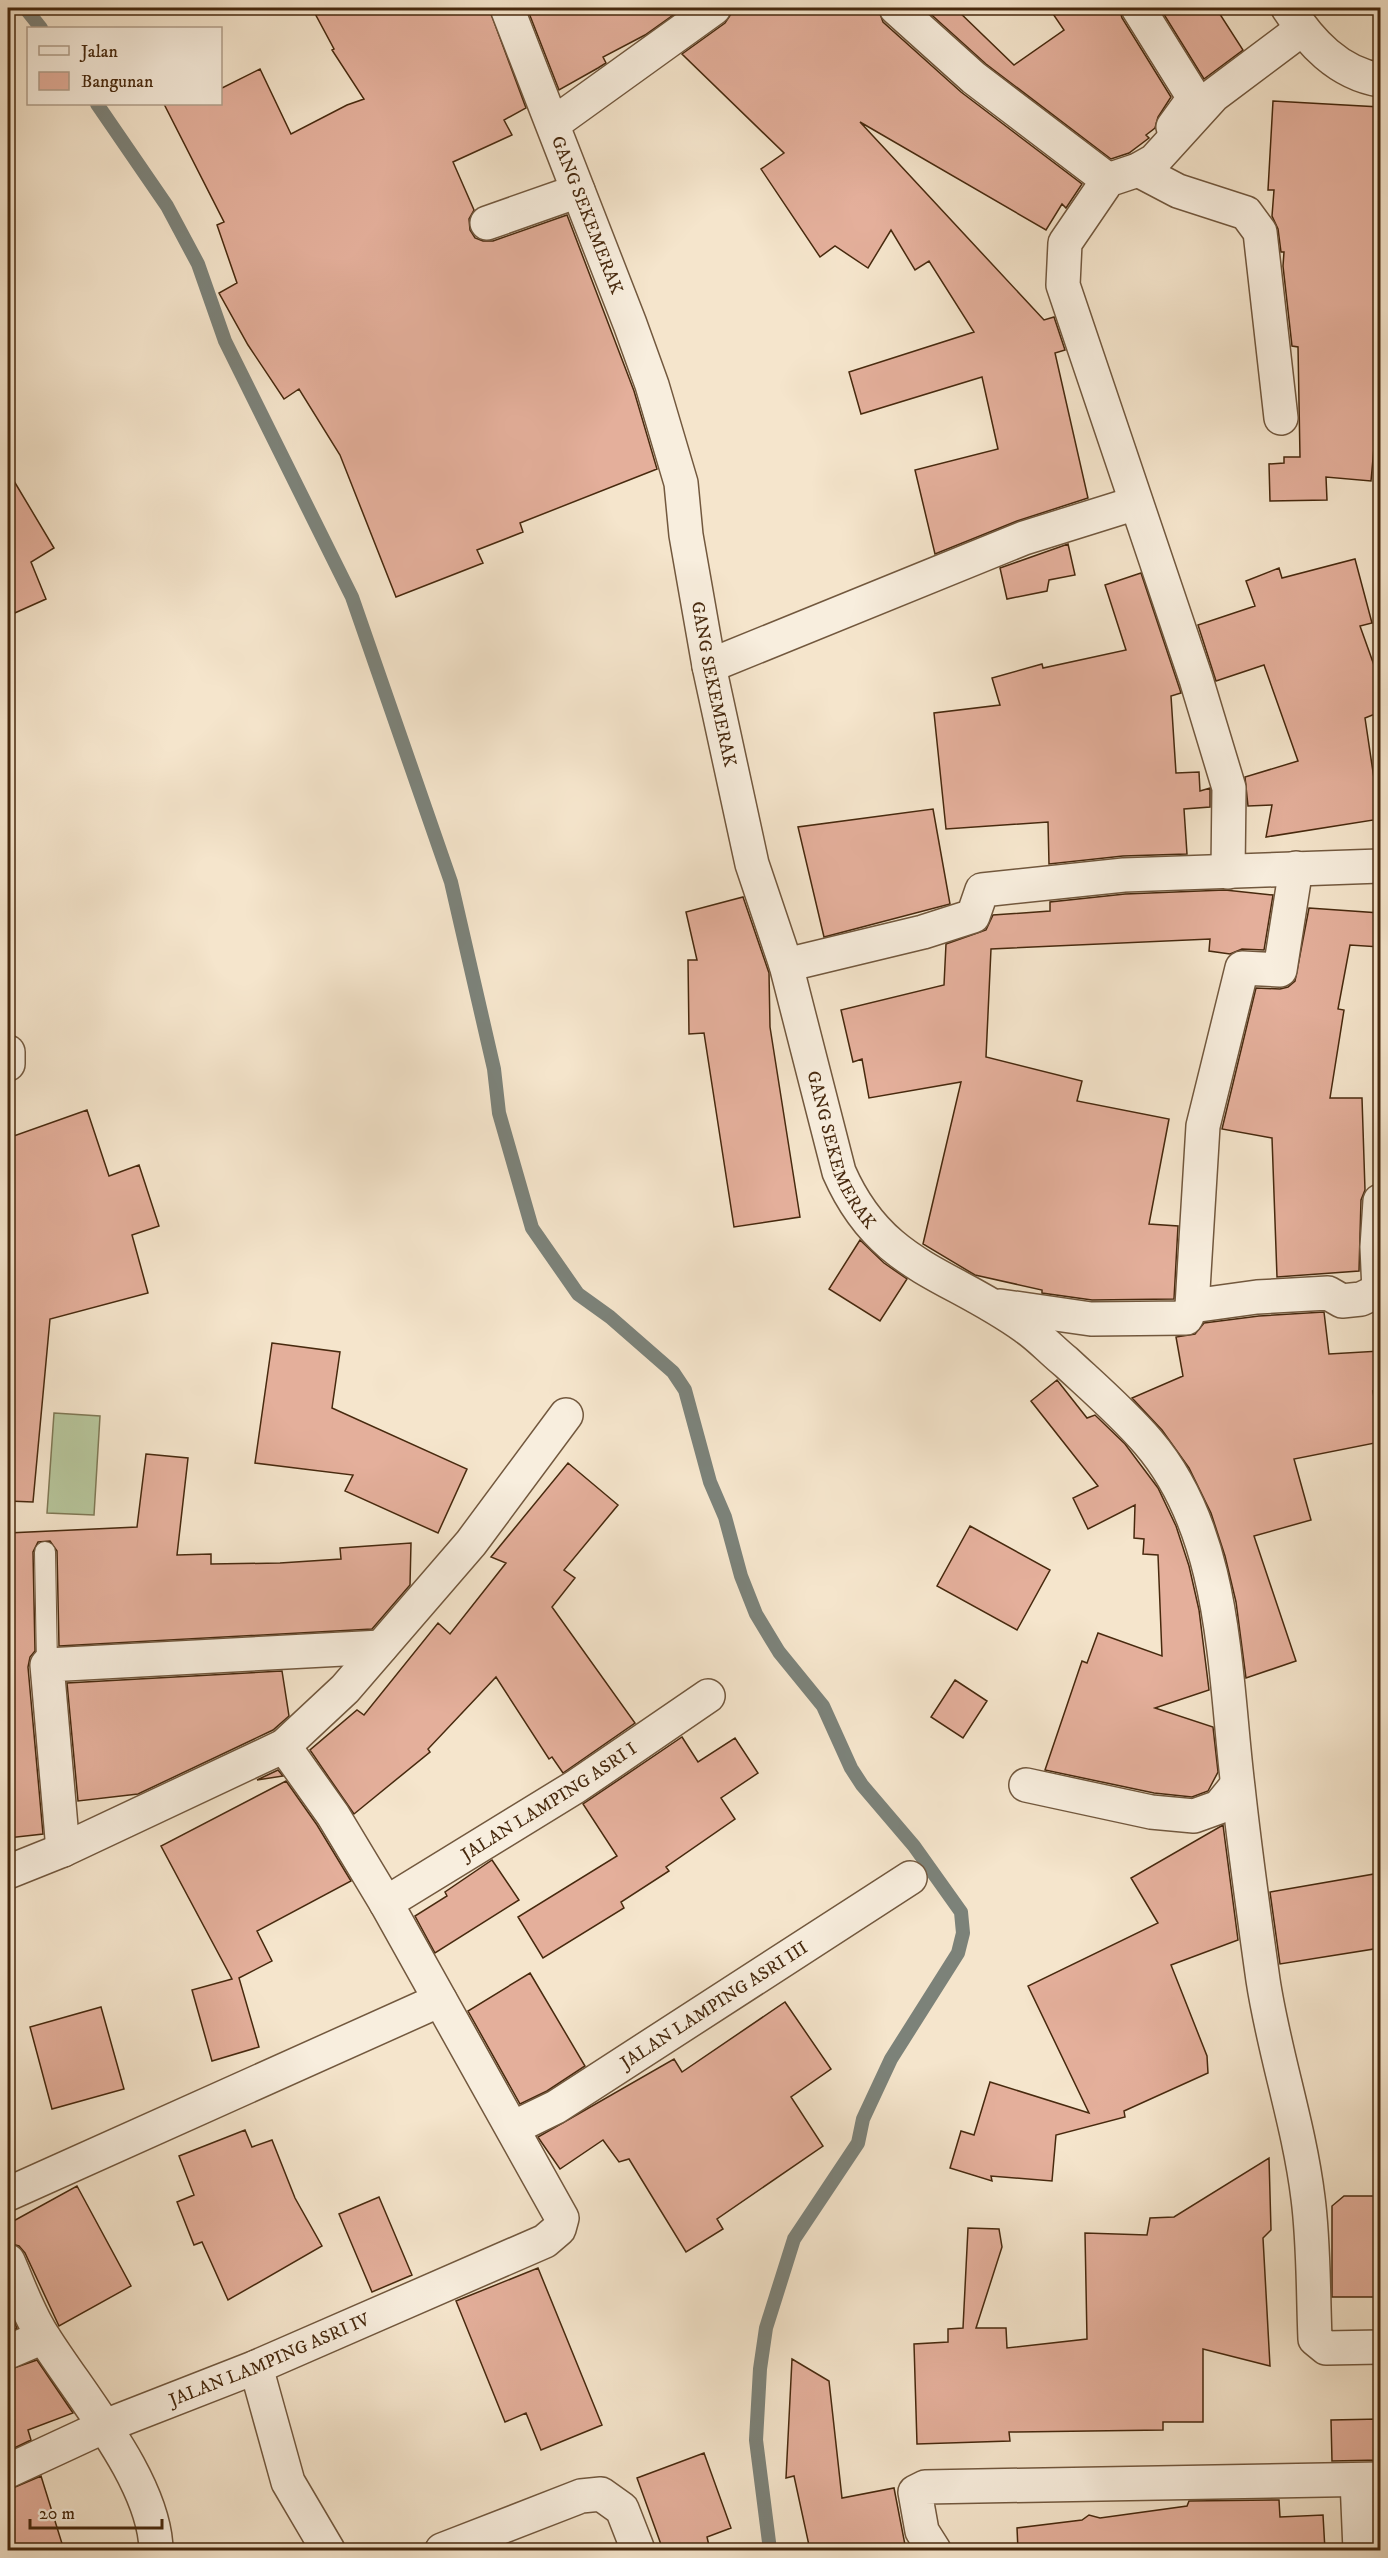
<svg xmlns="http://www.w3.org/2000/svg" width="1388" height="2558" font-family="'IM FELL DW Pica',serif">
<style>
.pitch{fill:#b7c69c;stroke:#7f7855;stroke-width:1.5}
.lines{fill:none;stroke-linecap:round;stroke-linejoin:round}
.stream{stroke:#7c8279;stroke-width:14}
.building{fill:#e4af9b;stroke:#47290e;stroke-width:1.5}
.service-casing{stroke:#72583e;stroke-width:22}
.minor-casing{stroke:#72583e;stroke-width:36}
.service{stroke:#f8eede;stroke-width:20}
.minor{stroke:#f8eede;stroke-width:33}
.labels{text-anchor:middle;stroke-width:4.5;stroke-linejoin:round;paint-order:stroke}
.street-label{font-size:18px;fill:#47290e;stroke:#f8eede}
</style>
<rect width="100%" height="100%" fill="#f5e5cc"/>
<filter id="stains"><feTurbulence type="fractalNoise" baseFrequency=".00333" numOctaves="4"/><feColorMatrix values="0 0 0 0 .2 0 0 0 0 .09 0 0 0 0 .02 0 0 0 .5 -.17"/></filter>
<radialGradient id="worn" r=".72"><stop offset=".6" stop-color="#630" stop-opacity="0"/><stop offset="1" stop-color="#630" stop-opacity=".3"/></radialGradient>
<path class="pitch" d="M 54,1413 L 100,1416 L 94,1515 L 47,1513 Z"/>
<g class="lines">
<path class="stream" d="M 25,8 L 41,28
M 97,104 L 167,206 L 198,264 L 225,341 L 352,597 L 451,882 L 494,1069 L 499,1113 L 532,1228 L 578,1294 L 610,1317 L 673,1372 L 685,1390 L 710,1482 L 725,1517 L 741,1576 L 756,1614 L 779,1652 L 823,1706 L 851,1768 L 862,1785 L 914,1846 L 961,1912 L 963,1933 L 958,1953 L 891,2059 L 863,2119 L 858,2143 L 794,2239 L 766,2328 L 760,2369 L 756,2440 L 770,2550"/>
</g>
<path class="building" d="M 312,8 L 489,8 L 526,108 L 504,120 L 512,135 L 453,162 L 474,210 L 469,219 L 470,230 L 475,238 L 483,241 L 493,241 L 567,215 L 634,391 L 657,469 L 520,523 L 523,532 L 477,550 L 483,563 L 396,597 L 340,455 L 299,389 L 284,399 L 248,345 L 219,293 L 237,283 L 217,225 L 224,222 L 164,104 L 220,104 L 220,89 L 260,69 L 291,134 L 347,105 L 364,99 L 332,50 L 334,49 Z
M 527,8 L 683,8 L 645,35 L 603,57 L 606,63 L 598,68 L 559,90 Z
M 735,8 L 878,8 L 883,22 L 961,92 L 1082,184 L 1066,208 L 1062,204 L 1046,230 L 860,122 L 1044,320 L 1054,317 L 1065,350 L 1055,353 L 1088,498 L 1017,521 L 935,554 L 915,470 L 998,449 L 982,377 L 861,414 L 849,372 L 974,332 L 929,261 L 915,270 L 891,230 L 868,268 L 835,246 L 820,257 L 761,169 L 784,153 L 682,54 L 725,23 Z
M 924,8 L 955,8 L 1014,65 L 1064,30 L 1049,8 L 1119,8 L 1122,18 L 1171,97 L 1158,117 L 1155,128 L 1146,135 L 1149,138 L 1129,153 L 1111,159 L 986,64 Z
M 1160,8 L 1216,8 L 1243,50 L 1204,79 Z
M 1273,101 L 1380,107 L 1380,414 L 1377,414 L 1371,481 L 1326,477 L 1327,500 L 1270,501 L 1269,464 L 1284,463 L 1284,457 L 1300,457 L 1298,347 L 1292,346 L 1283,266 L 1284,252 L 1281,252 L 1278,229 L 1272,216 L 1274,190 L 1268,190 Z
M 8,471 L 54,548 L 31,562 L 46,599 L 8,616 Z
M 1068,544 L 1075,575 L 1049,580 L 1047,591 L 1007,599 L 1000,568 Z
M 1355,559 L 1372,623 L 1360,626 L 1380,682 L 1380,712 L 1365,718 L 1380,819 L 1266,837 L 1272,805 L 1248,806 L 1245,777 L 1298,761 L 1264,665 L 1216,681 L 1198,625 L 1255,606 L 1246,581 L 1279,568 L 1282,578 Z
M 1141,573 L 1181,693 L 1171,696 L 1176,773 L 1199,772 L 1200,791 L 1210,788 L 1210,807 L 1184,809 L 1187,854 L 1123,856 L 1049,864 L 1048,822 L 946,829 L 934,713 L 1000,705 L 992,678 L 1042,664 L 1043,668 L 1126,650 L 1105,585 Z
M 933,809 L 950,904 L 824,937 L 798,827 Z
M 1225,890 L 1273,895 L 1264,950 L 1242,949 L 1230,954 L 1209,951 L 1210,939 L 991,949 L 986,1057 L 1082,1081 L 1077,1101 L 1169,1119 L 1149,1224 L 1178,1226 L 1174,1299 L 1092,1300 L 1042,1293 L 1042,1290 L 975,1275 L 923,1244 L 961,1082 L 869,1098 L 862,1059 L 853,1062 L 841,1010 L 944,985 L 946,944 L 986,930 L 993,915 L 1050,911 L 1050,902 L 1125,894 Z
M 743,897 L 769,973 L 770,1027 L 800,1217 L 734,1227 L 704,1033 L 689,1034 L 688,960 L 697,960 L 686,912 Z
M 1309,908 L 1380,913 L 1380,947 L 1350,945 L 1338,1009 L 1344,1010 L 1330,1098 L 1362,1098 L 1365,1190 L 1361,1200 L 1359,1271 L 1277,1277 L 1272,1138 L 1222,1129 L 1256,988 L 1280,989 L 1288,987 L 1295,981 Z
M 87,1110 L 109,1176 L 139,1165 L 159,1226 L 132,1235 L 148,1293 L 50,1319 L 33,1502 L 8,1501 L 8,1138 Z
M 860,1240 L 884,1263 L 907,1279 L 880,1321 L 829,1289 Z
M 1324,1312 L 1329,1354 L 1380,1351 L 1380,1390 L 1373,1391 L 1380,1442 L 1294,1459 L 1311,1520 L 1254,1536 L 1296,1661 L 1246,1678 L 1236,1602 L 1225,1556 L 1211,1513 L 1189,1468 L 1162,1430 L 1132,1398 L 1183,1376 L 1176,1337 L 1195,1334 L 1204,1323 L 1259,1316 Z
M 272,1343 L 340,1352 L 332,1408 L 467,1469 L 438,1533 L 345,1491 L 353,1475 L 255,1463 Z
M 1057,1380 L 1087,1418 L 1095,1415 L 1125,1444 L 1158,1488 L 1176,1526 L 1189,1566 L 1199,1610 L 1209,1690 L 1155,1708 L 1213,1727 L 1218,1772 L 1208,1791 L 1192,1797 L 1154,1793 L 1045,1770 L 1082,1661 L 1087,1663 L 1098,1633 L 1162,1656 L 1158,1555 L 1143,1554 L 1144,1539 L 1134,1538 L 1135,1505 L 1088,1529 L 1073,1498 L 1098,1486 L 1031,1401 Z
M 146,1454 L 188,1458 L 177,1555 L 211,1554 L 211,1564 L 280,1563 L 341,1559 L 340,1548 L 411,1543 L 410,1585 L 372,1629 L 59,1646 L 57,1551 L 50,1541 L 38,1542 L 33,1552 L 35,1651 L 30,1657 L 28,1667 L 43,1834 L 8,1838 L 8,1533 L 137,1527 Z
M 568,1463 L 618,1505 L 564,1570 L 575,1578 L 552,1607 L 635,1723 L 563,1773 L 552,1757 L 549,1759 L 496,1677 L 428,1749 L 430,1752 L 354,1814 L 310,1750 L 357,1710 L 364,1715 L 438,1623 L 450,1634 L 506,1563 L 491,1557 Z
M 970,1526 L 1050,1570 L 1017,1630 L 937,1586 Z
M 282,1671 L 289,1716 L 273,1730 L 138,1794 L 78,1801 L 67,1683 Z
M 955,1680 L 987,1701 L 963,1738 L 931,1717 Z
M 682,1737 L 698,1762 L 735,1738 L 758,1773 L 721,1798 L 735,1819 L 666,1867 L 669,1871 L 621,1902 L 624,1908 L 543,1958 L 518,1917 L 617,1856 L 583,1804 Z
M 278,1770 L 283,1776 L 257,1780 Z
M 286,1781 L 317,1825 L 351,1881 L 257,1931 L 272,1961 L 239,1978 L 259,2047 L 212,2061 L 192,1990 L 232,1979 L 161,1846 Z
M 1223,1825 L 1238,1940 L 1171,1965 L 1207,2056 L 1208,2073 L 1124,2111 L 1125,2117 L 1056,2135 L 1052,2181 L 991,2176 L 992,2181 L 950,2168 L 961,2131 L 974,2135 L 990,2082 L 1089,2113 L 1028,1986 L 1158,1923 L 1131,1878 Z
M 492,1860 L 519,1900 L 435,1953 L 415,1916 L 447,1896 L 445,1892 Z
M 1380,1873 L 1380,1948 L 1280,1964 L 1270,1892 Z
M 530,1973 L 585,2066 L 547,2091 L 520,2104 L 468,2011 Z
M 785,2002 L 831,2069 L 791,2097 L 823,2146 L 717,2219 L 723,2229 L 686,2252 L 629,2159 L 619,2162 L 603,2140 L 560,2169 L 542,2143 L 538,2137 L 674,2059 L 682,2072 Z
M 101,2007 L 124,2089 L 52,2109 L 30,2027 Z
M 245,2130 L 252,2147 L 272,2140 L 295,2198 L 322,2246 L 228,2300 L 202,2242 L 194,2245 L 177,2202 L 194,2195 L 179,2156 Z
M 1269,2158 L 1271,2230 L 1263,2238 L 1270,2366 L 1203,2349 L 1203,2422 L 1163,2422 L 1163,2430 L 1009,2432 L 1010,2441 L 917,2444 L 914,2344 L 948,2342 L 948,2329 L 963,2328 L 968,2228 L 999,2229 L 1002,2247 L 976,2328 L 1006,2328 L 1007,2348 L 1087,2339 L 1085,2233 L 1147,2235 L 1150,2218 L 1174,2217 Z
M 77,2186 L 131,2286 L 59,2326 L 25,2253 L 19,2246 L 8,2243 L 8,2224 Z
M 1344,2196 L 1380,2196 L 1380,2297 L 1332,2297 L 1332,2206 Z
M 379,2197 L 412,2275 L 372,2292 L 339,2214 Z
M 538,2268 L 602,2425 L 541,2450 L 526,2413 L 505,2422 L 456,2301 Z
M 8,2308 L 17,2328 L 8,2332 Z
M 792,2359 L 829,2381 L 842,2498 L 894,2488 L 906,2550 L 810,2550 L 794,2476 L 786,2478 Z
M 37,2360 L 73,2413 L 28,2430 L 31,2440 L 8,2451 L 8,2370 Z
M 1380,2419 L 1380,2460 L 1332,2461 L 1331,2420 Z
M 704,2453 L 731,2528 L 707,2537 L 710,2550 L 663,2550 L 637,2478 Z
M 41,2476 L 64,2550 L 8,2550 L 8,2490 Z
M 1279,2500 L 1280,2517 L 1323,2515 L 1325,2550 L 1018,2550 L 1017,2528 L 1082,2520 L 1089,2515 L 1100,2518 L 1187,2506 L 1189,2501 Z"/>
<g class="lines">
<g class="service-casing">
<path id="service" d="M 45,1552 L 47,1665"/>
</g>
<g class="minor-casing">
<g id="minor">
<path id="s1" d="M 507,8 L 630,324 L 652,385 L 681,483 L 686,535 L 709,666 L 752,864 L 786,965 L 839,1172 C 881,1268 949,1272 1025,1327 C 1040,1337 1052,1351 1066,1362 C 1094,1388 1123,1413 1148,1442 C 1227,1534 1224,1673 1238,1787 C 1245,1852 1254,1916 1263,1980 C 1274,2053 1299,2124 1308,2198 C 1314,2244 1313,2292 1315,2339 L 1326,2348 L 1380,2347"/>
<path d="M 896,8 L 974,78 L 1108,180"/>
<path d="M 1138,8 L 1194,98 L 1173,127"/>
<path d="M 1288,8 C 1310,42 1338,73 1380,80"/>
<path d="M 553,124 L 714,8"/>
<path d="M 1138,170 L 1178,191 L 1246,213 L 1260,232 L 1281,418"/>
<path d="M 487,223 L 578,191"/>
<path d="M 709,666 L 1024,538 L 1136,503"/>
<path d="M 1228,872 L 1229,788 L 1196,679 L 1063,285 L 1065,243 L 1108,180 L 1138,170 L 1154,161 L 1214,95 L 1302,29"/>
<path d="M 786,965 L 923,932 L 973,916 L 982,890 L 1124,875 L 1380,866"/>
<path d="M 8,1052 L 8,1064"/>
<path d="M 1379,1291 L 1377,1247 L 1380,1201"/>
<path d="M 1000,1306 L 1091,1319 L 1186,1318 L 1192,1306 L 1257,1297 L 1328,1293 L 1342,1301 L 1361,1299 L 1380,1290"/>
<path d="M 1192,1306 L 1203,1126 L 1242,968 L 1280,970 L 1296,868"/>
<path d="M 1026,1785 L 1151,1812 L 1194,1816 L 1219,1807 L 1237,1785"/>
<path d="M 63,1850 L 47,1665 L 381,1647"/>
<path d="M 8,1872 L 63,1850 L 284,1746 L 345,1689 L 471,1543 L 566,1415"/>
<path id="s2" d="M 386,1903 L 575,1787 L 708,1696"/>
<path id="s3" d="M 513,2128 L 556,2107 L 910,1878"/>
<path d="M 8,2194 L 440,2000"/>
<path d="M 8,2261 C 19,2286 29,2316 45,2339 C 81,2396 155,2482 156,2550"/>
<path d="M 8,2352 L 43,2337"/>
<path d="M 256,2367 L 288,2482 L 328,2550"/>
<path id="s4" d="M 8,2471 L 105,2426 L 256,2367 L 545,2241 L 559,2229 L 562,2218 L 386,1903 L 333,1815 L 284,1746"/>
<path d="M 1357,2480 L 1360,2550"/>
<path d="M 442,2550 L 581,2496 L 601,2494 L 622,2509 L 638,2550"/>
<path d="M 934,2550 L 922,2531 L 915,2492 L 925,2487 L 1380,2479"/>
</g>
</g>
<use href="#service" class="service"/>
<use href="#minor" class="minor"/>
</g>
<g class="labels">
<g class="street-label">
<text dy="6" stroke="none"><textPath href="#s1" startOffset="222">GANG SEKEMERAK</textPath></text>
<text dy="6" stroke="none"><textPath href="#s1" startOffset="710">GANG SEKEMERAK</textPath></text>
<text dy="6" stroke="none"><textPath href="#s1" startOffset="1194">GANG SEKEMERAK</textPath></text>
<text dy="6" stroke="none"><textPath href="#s2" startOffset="192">JALAN LAMPING ASRI I</textPath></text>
<text dy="6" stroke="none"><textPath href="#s3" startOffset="236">JALAN LAMPING ASRI III</textPath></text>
<text dy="6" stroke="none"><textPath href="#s4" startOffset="284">JALAN LAMPING ASRI IV</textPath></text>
</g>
</g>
<rect width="1388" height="2558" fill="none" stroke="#f5e5cc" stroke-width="30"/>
<rect x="9" y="9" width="1370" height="2540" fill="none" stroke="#47290e" stroke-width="3"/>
<rect x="15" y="15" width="1358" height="2528" fill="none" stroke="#47290e" stroke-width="1.5"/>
<rect x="27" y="27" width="195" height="78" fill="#f8eede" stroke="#b19f8b" stroke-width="1.5"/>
<rect x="39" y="46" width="30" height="9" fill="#f8eede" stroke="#b19f8b" stroke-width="1.5"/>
<text x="81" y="57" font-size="18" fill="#47290e">Jalan</text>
<rect x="39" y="72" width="30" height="18" fill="#e4af9b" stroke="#b19f8b" stroke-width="1.5"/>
<text x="81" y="87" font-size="18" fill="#47290e">Bangunan</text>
<path d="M30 2519v9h132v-9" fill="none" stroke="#47290e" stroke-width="3"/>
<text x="39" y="2519" font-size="18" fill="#47290e" stroke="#f8eede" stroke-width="4.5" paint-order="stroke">20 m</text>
<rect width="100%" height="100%" filter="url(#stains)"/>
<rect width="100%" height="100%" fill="url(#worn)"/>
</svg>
